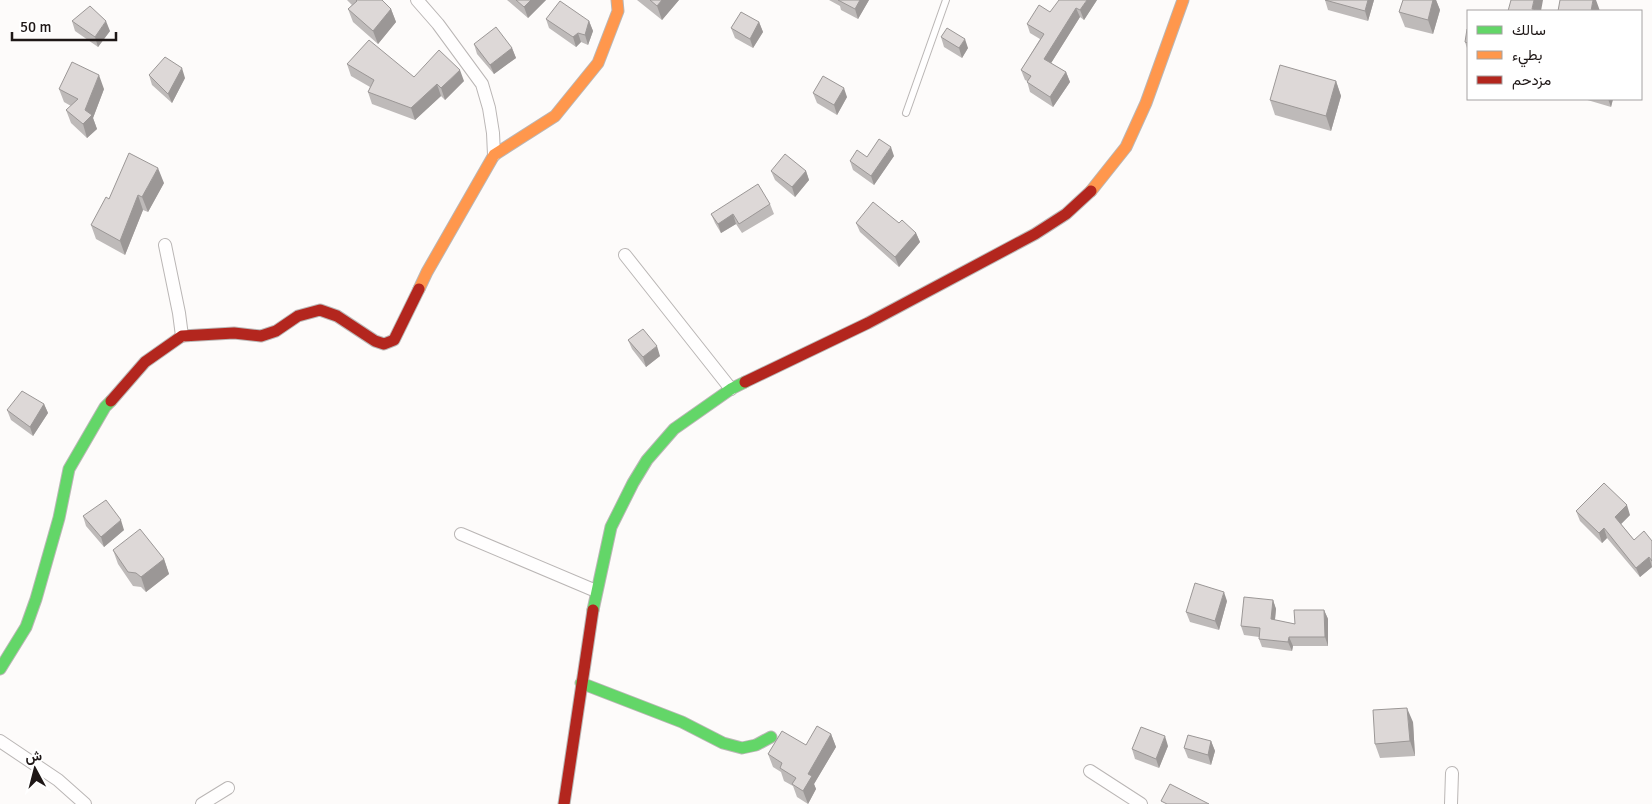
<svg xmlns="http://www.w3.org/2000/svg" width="1652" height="804" font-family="Signika,Vazirmatn,sans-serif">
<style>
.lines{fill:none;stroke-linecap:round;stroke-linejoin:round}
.lane-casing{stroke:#bab6b5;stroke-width:8}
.street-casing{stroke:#bab6b5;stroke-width:14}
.fast-casing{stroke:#bab6b5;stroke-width:13}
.slow-casing{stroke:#bab6b5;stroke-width:13}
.jam-casing{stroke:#bab6b5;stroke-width:13}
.lane{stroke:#fffefe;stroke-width:6}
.street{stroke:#fffefe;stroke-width:12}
.fast{stroke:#63d668;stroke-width:11}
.slow{stroke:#ff974d;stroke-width:11}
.jam{stroke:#b3261e;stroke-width:11}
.wall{fill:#bebab9}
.shaded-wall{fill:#9b9796}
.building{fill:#ddd8d7;stroke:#9b9796}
</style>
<rect width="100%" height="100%" fill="#fdfbfa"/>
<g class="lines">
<g class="lane-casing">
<path id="lane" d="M 906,113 L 946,0"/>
</g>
<g class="street-casing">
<path id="street" d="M 417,0 L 438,24 L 482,84 L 489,108 L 493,133 L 494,155
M 165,245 L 179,313 L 182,336
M 625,255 L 731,389
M 461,534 L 596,591
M 0,741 L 58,780 L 85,804
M 1090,771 L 1141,804
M 202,804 L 228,788
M 1451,804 L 1452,773"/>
</g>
<g class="fast-casing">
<path id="fast" d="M 593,610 L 611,527 L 633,483 L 647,460 L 674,429 L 731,389 L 745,382
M 0,669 L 26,627 L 36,599 L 59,518 L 69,469 L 105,407 L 111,401
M 581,683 L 682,722 L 723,743 L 742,748 L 756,745 L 771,737"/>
</g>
<g class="slow-casing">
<path id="slow" d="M 1091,191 L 1126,147 L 1146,103 L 1183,0
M 419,289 L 427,272 L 494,155 L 555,116 L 598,63 L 618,11 L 617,0"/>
</g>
<g class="jam-casing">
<path id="jam" d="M 745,382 L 868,323 L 1035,234 L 1066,214 L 1091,191
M 111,401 L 145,362 L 182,336 L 234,333 L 261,336 L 276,331 L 298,316 L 320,310 L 337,316 L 375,341 L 384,344 L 394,340 L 419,289
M 564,804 L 593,610"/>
</g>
<use href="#lane" class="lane"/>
<use href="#street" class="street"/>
<use href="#fast" class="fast"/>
<use href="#slow" class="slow"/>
<use href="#jam" class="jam"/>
</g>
<path class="wall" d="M 347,0 L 382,0 L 391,9 L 396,22 L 378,44 L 353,22 L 348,9 L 352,5 Z
M 507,0 L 546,0 L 528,18 Z
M 637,0 L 679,0 L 662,20 Z
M 829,0 L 869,0 L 858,19 L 841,10 L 840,6 Z
M 1097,0 L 1084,20 L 1080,17 L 1051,63 L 1066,72 L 1070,82 L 1053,107 L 1030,92 L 1027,81 L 1025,80 L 1021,70 L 1040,39 L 1030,33 L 1027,24 Z
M 1325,0 L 1374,0 L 1368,21 L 1328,10 Z
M 1403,0 L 1436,0 L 1440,10 L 1433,34 L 1405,27 L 1399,12 Z
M 546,19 L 589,21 L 593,31 L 588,45 L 581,42 L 576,47 L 549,28 Z
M 72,21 L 110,31 L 98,47 L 75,31 Z
M 759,22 L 763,32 L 753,48 L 735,38 L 731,28 Z
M 1468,30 L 1468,51 L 1465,42 Z
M 941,37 L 968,48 L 962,58 L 944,47 Z
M 474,44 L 512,48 L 516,58 L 494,74 L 477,54 Z
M 347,64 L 414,77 L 464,81 L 445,100 L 441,96 L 415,120 L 372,104 L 368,92 L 370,87 L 351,76 Z
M 149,75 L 185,78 L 172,103 L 152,85 Z
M 1336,81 L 1341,96 L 1331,131 L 1275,115 L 1270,100 Z
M 59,89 L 104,89 L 93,118 L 97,129 L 87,138 L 71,123 L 66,110 L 71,106 L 64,102 Z
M 813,93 L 847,97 L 837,115 L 817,103 Z
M 1584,99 L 1613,99 L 1611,107 Z
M 894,156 L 874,185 L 853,170 L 850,161 Z
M 771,171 L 806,171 L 809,180 L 795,197 L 775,180 Z
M 164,183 L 148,212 L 143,210 L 125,255 L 96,239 L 91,225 L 109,199 Z
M 770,204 L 774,214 L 742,233 L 736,224 L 721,233 L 715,223 L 711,214 Z
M 856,223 L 916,233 L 920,242 L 899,267 L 860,232 Z
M 628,340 L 660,356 L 646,367 L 632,349 Z
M 44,404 L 48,413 L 33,436 L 11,420 L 7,410 Z
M 1576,511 L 1630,515 L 1621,524 L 1634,540 L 1652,541 L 1652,567 L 1640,577 L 1607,538 L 1602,543 L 1580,521 Z
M 83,516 L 124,530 L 104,547 L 86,526 Z
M 113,550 L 164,559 L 169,574 L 146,592 L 141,587 L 133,586 L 118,564 Z
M 1273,600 L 1276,609 L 1275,620 L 1295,624 L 1324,610 L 1328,619 L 1328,646 L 1293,646 L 1292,651 L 1262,647 L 1259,639 L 1259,637 L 1244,635 L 1241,626 Z
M 1227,601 L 1219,630 L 1190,622 L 1186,612 Z
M 1413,722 L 1415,756 L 1380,758 L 1375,744 Z
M 831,734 L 836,747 L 814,784 L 816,789 L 808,804 L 797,797 L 793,786 L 784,781 L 781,772 L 773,767 L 768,754 L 806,745 Z
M 1211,741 L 1215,751 L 1211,765 L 1188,758 L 1184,748 Z
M 1168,746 L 1159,768 L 1135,759 L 1132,749 Z"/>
<path class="shaded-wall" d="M 531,0 L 546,0 L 528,18 L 524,7 Z
M 662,0 L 679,0 L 662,20 L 657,6 Z
M 860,0 L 869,0 L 858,19 L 855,9 Z
M 1087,0 L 1097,0 L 1084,20 L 1080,10 Z
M 1368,0 L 1374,0 L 1368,21 L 1365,11 Z
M 1433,0 L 1436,0 L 1440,10 L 1433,34 L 1428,20 Z
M 1534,0 L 1543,0 L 1541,11 L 1532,9 Z
M 1593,0 L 1596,0 L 1600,11 L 1591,11 Z
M 1076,8 L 1080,17 L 1048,68 L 1044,59 Z
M 391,9 L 396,22 L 378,44 L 373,31 Z
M 106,21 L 110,31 L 98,47 L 95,37 Z
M 589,21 L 593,31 L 588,45 L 585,35 Z
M 759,22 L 763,32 L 753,48 L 750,39 Z
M 578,33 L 581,42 L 576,47 L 573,37 Z
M 965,39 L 968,48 L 962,58 L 959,48 Z
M 512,48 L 516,58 L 494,74 L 490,65 Z
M 182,68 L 185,78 L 172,103 L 168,94 Z
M 460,70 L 464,81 L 445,100 L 441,88 Z
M 1066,72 L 1070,82 L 1053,107 L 1050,97 Z
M 99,75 L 104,89 L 93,118 L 97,129 L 87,138 L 83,124 L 85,110 Z
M 1336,81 L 1341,96 L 1331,131 L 1326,116 Z
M 437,84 L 441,96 L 415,120 L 411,108 Z
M 844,88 L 847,97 L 837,115 L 834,105 Z
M 1608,99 L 1613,99 L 1611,107 Z
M 891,147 L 894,156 L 874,185 L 871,176 Z
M 158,168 L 164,183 L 148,212 L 142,197 Z
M 806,171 L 809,180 L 795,197 L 792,187 Z
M 138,195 L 143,210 L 125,255 L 120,241 Z
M 733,214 L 736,224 L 721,233 L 718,224 Z
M 916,233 L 920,242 L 899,267 L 895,257 Z
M 657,346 L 660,356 L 646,367 L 643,357 Z
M 44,404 L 48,413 L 33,436 L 30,427 Z
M 1627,505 L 1630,515 L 1618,527 L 1615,517 Z
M 121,520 L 124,530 L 104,547 L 101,537 Z
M 1604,528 L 1607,538 L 1602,543 L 1599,533 Z
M 1649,557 L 1652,567 L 1640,577 L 1636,568 Z
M 164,559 L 169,574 L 146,592 L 141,577 Z
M 1224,592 L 1227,601 L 1219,630 L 1215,621 Z
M 1273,600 L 1276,609 L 1274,628 L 1271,619 Z
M 1324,610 L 1328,619 L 1328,646 L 1325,637 Z
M 1289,637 L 1293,646 L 1292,651 L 1288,642 Z
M 1407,708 L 1413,722 L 1415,756 L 1410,741 Z
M 831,734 L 836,747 L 814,784 L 816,789 L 808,804 L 803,791 L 808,774 Z
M 1165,736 L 1168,746 L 1159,768 L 1156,759 Z
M 1211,741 L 1215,751 L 1211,765 L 1208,755 Z"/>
<path class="building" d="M 356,0 L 382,0 L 391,9 L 373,31 L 348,9 L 357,1 Z
M 516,0 L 531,0 L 524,7 Z
M 650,0 L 662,0 L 657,6 Z
M 838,0 L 860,0 L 855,9 Z
M 1059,0 L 1087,0 L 1080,10 L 1076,8 L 1044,59 L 1066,72 L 1050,97 L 1027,82 L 1031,76 L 1021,70 L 1044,34 L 1027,24 L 1039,5 L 1050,12 Z
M 1325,0 L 1368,0 L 1365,11 Z
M 1403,0 L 1433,0 L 1428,20 L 1399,12 Z
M 1511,0 L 1534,0 L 1532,9 L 1542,11 L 1508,11 Z
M 1560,0 L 1593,0 L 1591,11 L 1558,11 Z
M 560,1 L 589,21 L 585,35 L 578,33 L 573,37 L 546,19 Z
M 90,6 L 106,21 L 95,37 L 72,21 Z
M 741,12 L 759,22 L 750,39 L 731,28 Z
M 496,27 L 512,48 L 490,65 L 474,44 Z
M 947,28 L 965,39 L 959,48 L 941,37 Z
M 1467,29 L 1468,30 L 1468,43 L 1465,42 Z
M 369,40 L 414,77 L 439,50 L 460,70 L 441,88 L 437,84 L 411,108 L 368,92 L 374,80 L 347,64 Z
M 165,57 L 182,68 L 168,94 L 149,75 Z
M 72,62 L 99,75 L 85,110 L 92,115 L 83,124 L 66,110 L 78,99 L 59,89 Z
M 1280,65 L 1336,81 L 1326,116 L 1270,100 Z
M 823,76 L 844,88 L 834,105 L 813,93 Z
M 879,139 L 891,147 L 871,176 L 850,161 L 857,150 L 867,157 Z
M 129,153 L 158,168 L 142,197 L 138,195 L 120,241 L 91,225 L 106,197 L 109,199 Z
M 785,154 L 806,171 L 792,187 L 771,171 Z
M 758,184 L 770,204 L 739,224 L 733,214 L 718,224 L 711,214 Z
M 873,202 L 899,223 L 902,220 L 916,233 L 895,257 L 856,223 Z
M 643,329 L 657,346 L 643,357 L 628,340 Z
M 22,391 L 44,404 L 30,427 L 7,410 Z
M 1604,483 L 1627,505 L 1615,517 L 1634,540 L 1644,531 L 1652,541 L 1652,561 L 1649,557 L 1636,568 L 1604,528 L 1599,533 L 1576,511 Z
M 106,500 L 121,520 L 101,537 L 83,516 Z
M 140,529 L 164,559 L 141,577 L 136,573 L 128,572 L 113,550 Z
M 1195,583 L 1224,592 L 1215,621 L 1186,612 Z
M 1244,597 L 1273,600 L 1271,619 L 1295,624 L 1294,610 L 1324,610 L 1325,637 L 1289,637 L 1288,642 L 1259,639 L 1260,628 L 1241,626 Z
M 1407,708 L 1410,741 L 1375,744 L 1373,710 Z
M 817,726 L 831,734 L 808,774 L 812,776 L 803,791 L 792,784 L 796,778 L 780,768 L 782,763 L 768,754 L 782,731 L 806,745 Z
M 1141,727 L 1165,736 L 1156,759 L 1132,749 Z
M 1188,735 L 1211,741 L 1208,755 L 1184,748 Z
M 1170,784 L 1209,804 L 1167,804 L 1161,801 Z"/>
<rect x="1467" y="10" width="175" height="90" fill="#ffffff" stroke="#a5a2a2"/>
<rect x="1477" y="26" width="25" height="8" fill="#63d668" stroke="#a5a2a2"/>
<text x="1512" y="35" font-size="15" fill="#1e1716">سالك</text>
<rect x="1477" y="51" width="25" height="8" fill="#ff974d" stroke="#a5a2a2"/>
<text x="1512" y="60" font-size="15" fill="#1e1716">بطيء</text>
<rect x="1477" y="76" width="25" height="8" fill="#b3261e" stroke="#a5a2a2"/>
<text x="1512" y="85" font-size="15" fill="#1e1716">مزدحم</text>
<g transform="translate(35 769) rotate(353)" stroke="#ffffff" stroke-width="4" paint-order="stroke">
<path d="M0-4L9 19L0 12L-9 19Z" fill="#1e1716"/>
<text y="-8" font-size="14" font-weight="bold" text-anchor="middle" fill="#1e1716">ش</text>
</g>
<path d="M12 32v8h104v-8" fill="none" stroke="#1e1716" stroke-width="2.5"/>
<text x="20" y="32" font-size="15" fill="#1e1716" stroke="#ffffff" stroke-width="4" paint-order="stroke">50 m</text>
</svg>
